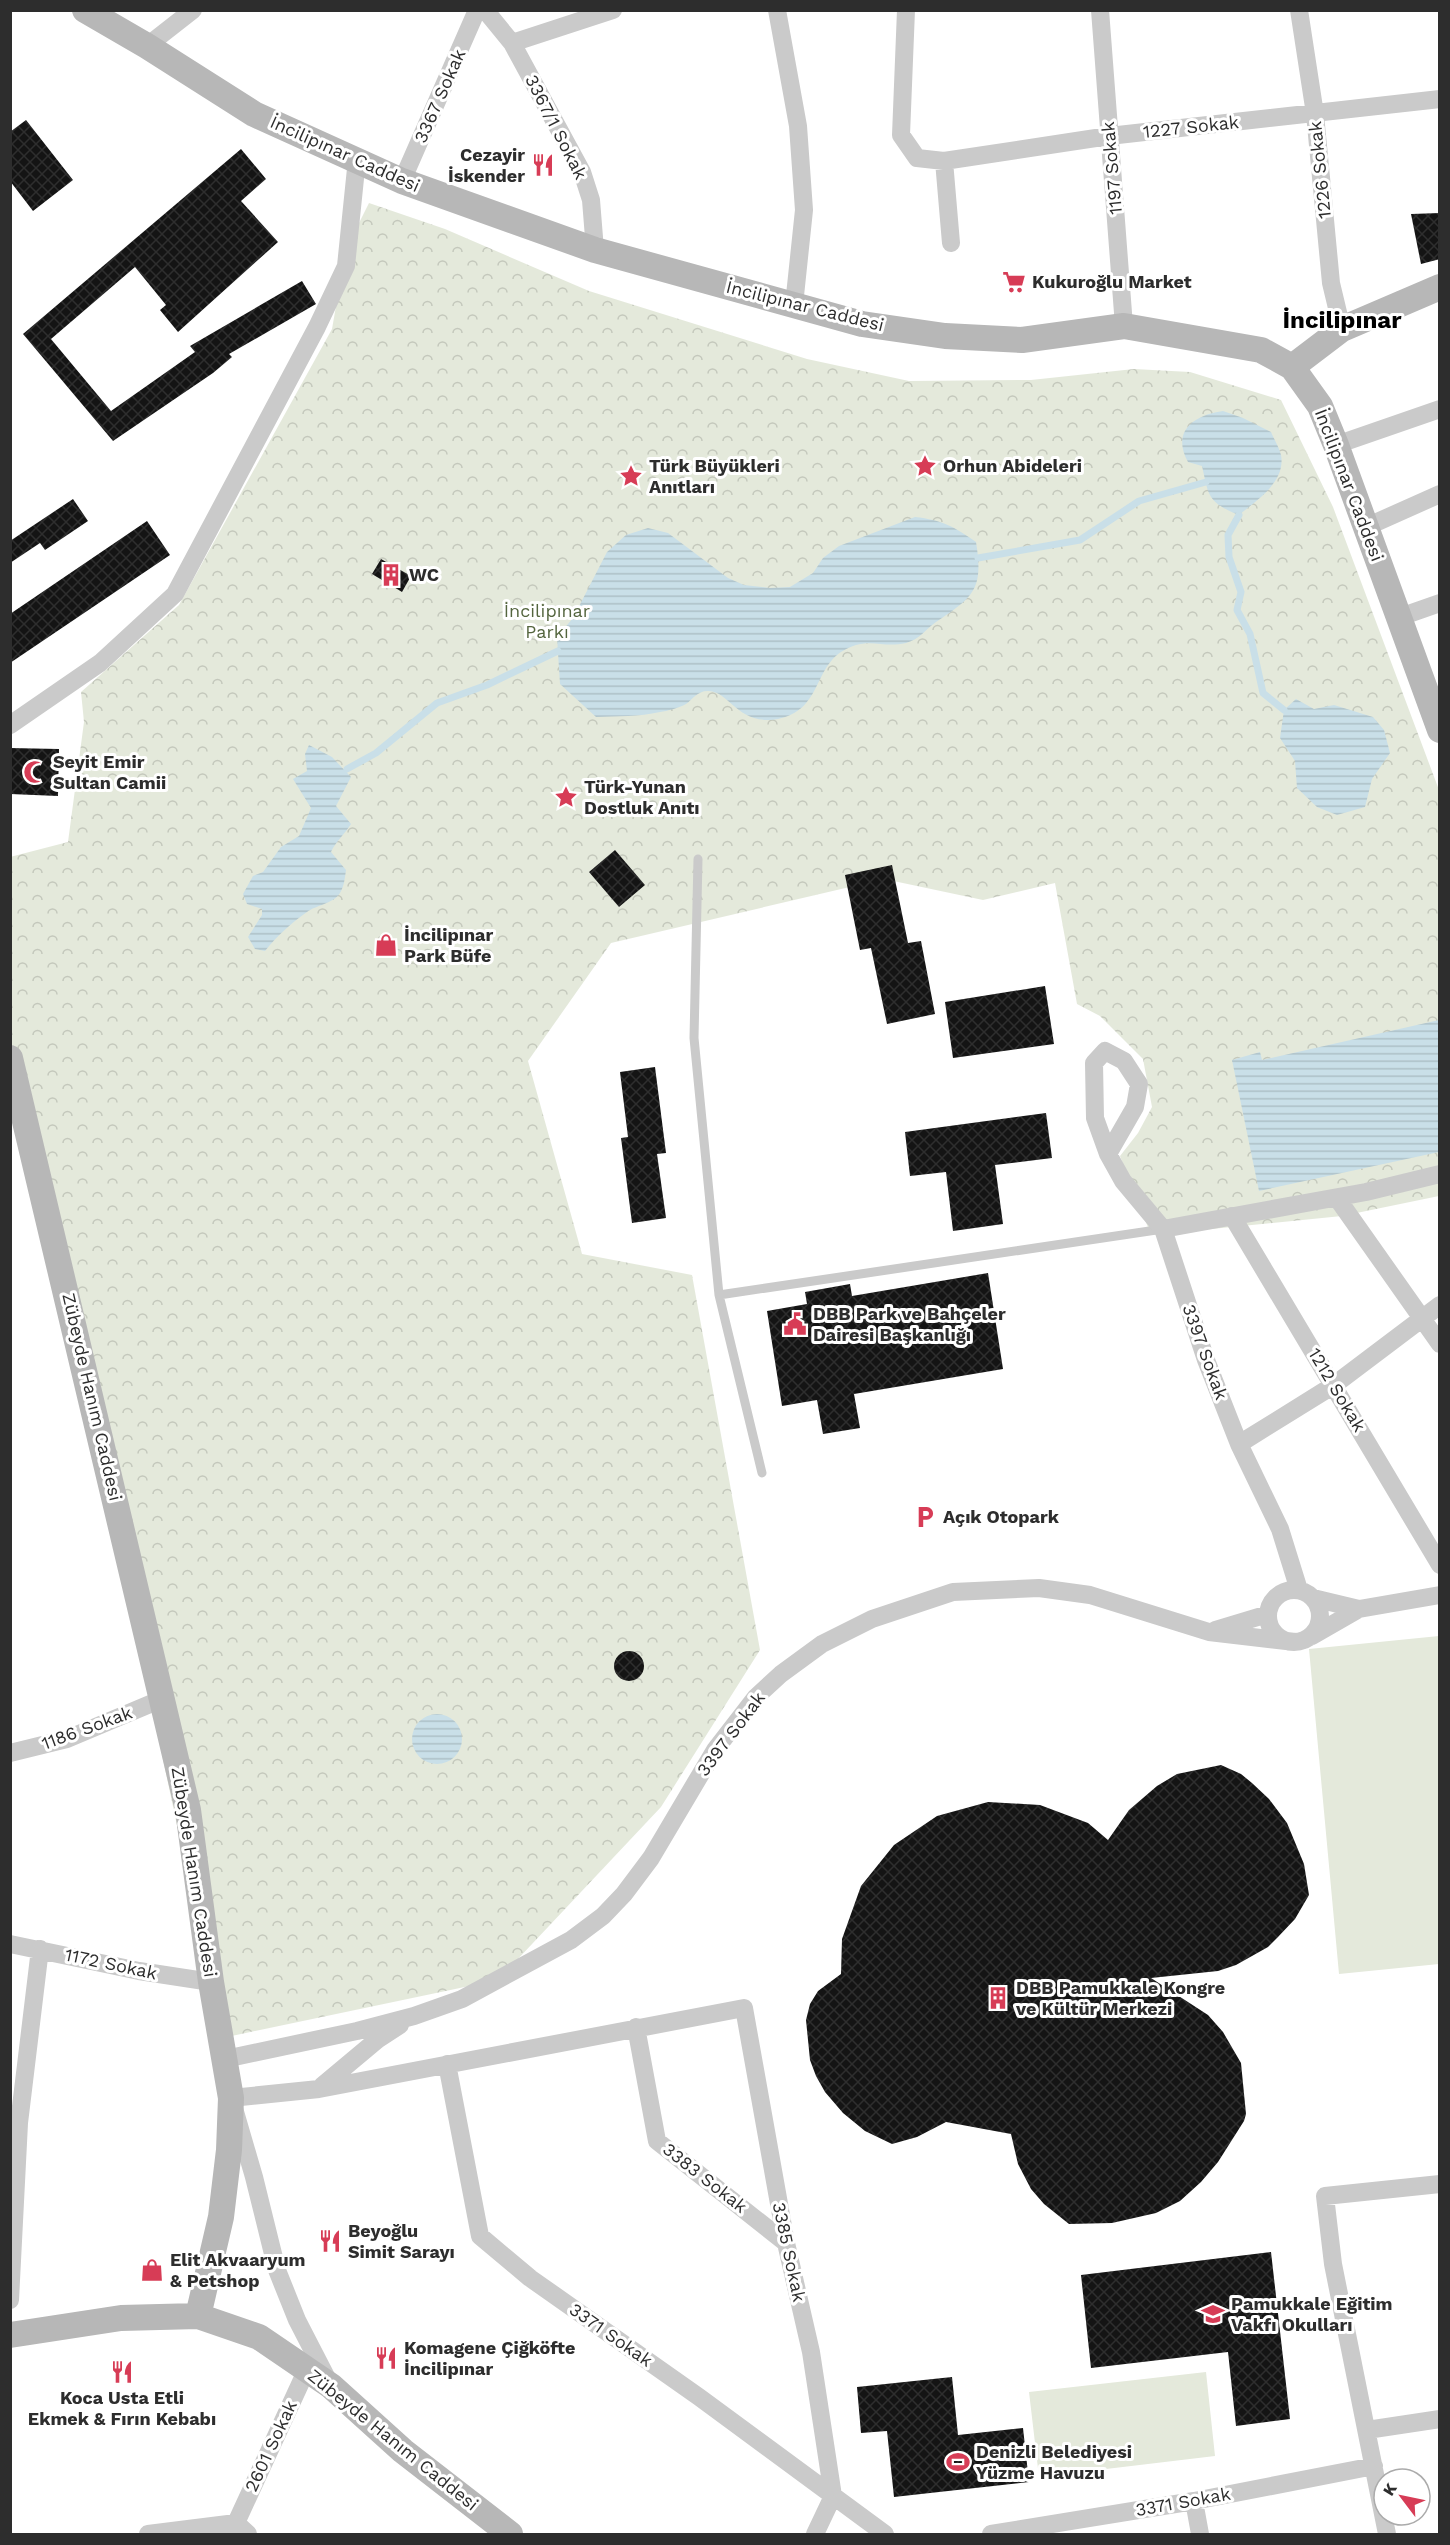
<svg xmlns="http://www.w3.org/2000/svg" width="1450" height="2545" font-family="'Work Sans',sans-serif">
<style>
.green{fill:#e4e9db}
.forest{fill:url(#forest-crowns)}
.water{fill:url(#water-rules)}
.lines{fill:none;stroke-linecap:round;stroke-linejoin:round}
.stream{stroke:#c9dfe8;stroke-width:7}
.building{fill:url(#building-cross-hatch)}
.lane{stroke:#cacaca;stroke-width:9}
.street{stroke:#cacaca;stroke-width:18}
.secondary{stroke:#b7b7b7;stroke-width:26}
.labels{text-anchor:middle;stroke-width:6;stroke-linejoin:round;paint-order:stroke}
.street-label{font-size:18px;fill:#2d2d2d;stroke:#fff}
.poi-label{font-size:18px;font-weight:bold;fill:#2d2d2d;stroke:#fff;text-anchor:start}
.park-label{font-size:18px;fill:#54653e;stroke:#fff}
.district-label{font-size:24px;font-weight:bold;fill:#000;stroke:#fff}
</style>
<defs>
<pattern id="forest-crowns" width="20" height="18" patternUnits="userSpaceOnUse" patternTransform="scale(1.5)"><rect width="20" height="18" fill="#e4e9db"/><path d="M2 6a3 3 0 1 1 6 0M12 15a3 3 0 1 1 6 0" fill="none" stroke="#c4c8bc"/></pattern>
<pattern id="water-rules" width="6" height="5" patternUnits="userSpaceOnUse" patternTransform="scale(1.5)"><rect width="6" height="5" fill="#c9dfe8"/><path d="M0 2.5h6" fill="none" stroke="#adc0c7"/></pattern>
<pattern id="building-cross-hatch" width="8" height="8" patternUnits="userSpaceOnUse" patternTransform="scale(1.5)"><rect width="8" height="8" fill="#141414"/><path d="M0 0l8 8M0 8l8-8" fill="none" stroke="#2e2e2e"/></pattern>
</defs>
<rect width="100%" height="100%" fill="#fff"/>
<path class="green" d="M 1439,1636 L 1439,1964 L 1339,1974 L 1309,1649 Z
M 1206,2372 L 1215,2456 L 1039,2477 L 1029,2392 Z"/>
<path class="forest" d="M 369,203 L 445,229 L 589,291 L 807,359 L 909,381 L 1031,380 L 1134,369 L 1190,372 L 1281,400 L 1333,507 L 1439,790 L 1439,1196 L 1342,1216 L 1151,1235 L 1120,1156 L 1138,1133 L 1152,1107 L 1143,1059 L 1100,1016 L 1077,1004 L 1055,883 L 983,900 L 884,879 L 611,943 L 528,1061 L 582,1254 L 692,1275 L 760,1650 L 661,1807 L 498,1980 L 222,2038 L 11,1041 L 10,857 L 68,842 L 84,722 L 81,692 L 179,605 L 332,329 L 346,249 Z"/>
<path class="water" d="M 1223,411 L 1243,418 L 1271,432 C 1274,439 1279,447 1281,455 C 1286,482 1257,500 1239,515 C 1207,502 1209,496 1202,466 L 1188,462 C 1171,431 1194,415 1223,411 Z
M 915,517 C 942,520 955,527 976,542 C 984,590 973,597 936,622 C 925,630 920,639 906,643 C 881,649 867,635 841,652 C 813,671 821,710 778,719 C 738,726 730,692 709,691 C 698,690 693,699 686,704 C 679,708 667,711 660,712 C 639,717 617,716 596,717 L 560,684 L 557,637 L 573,618 L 607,552 L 626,535 L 648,528 L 668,533 L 728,578 L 744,585 L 770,588 L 790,587 L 813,573 L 823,558 L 839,546 Z
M 1296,699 L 1314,709 L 1334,705 L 1373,717 L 1384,730 L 1390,753 L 1372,779 L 1365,807 L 1337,815 L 1317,807 L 1297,788 L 1295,761 L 1280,738 L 1284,710 Z
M 309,745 L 332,757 L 351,777 L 336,806 L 351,824 C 345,834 336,841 331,852 L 346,870 C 345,877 344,887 340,893 C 333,904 316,905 307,912 C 290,924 277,936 265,951 L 255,949 L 248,937 L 262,915 L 262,909 L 247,904 L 243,894 L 253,876 L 263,872 L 281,847 L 299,836 L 311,808 L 293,779 L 307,771 L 305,754 Z
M 1439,1020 L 1439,1152 L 1259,1191 L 1232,1060 L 1260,1052 L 1262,1060 Z
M412 1739a25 25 0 1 1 50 0a25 25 0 1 1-50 0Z"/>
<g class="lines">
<path class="stream" d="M 1239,515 L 1228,535 L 1229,557 L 1241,592 L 1237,610 L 1250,634 L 1263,693 L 1284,710
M 978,558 L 1080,540 L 1139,501 L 1206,482
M 347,769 L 376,753 L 437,703 L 487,685 L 558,651"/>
</g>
<path class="building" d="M 26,120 L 73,180 L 33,211 L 10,181 L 10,132 Z
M 241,149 L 266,179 L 241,201 L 278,242 L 178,332 L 160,310 L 166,305 L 135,267 L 51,339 L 111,411 L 195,352 L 190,346 L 302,281 L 316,304 L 229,354 L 232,357 L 213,373 L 113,441 L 23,334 Z
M 1440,213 L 1440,259 L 1421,264 L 1411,214 Z
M 73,499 L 88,521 L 45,550 L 40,543 L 10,563 L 10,541 Z
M 147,521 L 170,555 L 10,663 L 10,614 Z
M 381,559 L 411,576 L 402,592 L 372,574 Z
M 10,748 L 59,749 L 58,796 L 10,794 Z
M 615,850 L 645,885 L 619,907 L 589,872 Z
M 892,865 L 908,943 L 921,941 L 935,1014 L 887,1024 L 871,948 L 860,950 L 845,875 Z
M 1045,986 L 1054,1044 L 953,1058 L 945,1002 Z
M 655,1067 L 666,1153 L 657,1154 L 666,1218 L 632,1223 L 621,1138 L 628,1137 L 620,1072 Z
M 1046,1113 L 1052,1158 L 995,1165 L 1003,1224 L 953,1231 L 946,1172 L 910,1176 L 905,1132 Z
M 988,1273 L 1003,1369 L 854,1394 L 860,1428 L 823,1434 L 817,1400 L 782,1406 L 767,1311 L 807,1304 L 805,1292 L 850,1284 L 852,1296 Z
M614 1666a15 15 0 1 1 30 0a15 15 0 1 1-30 0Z
M 1221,1765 L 1241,1774 L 1252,1783 L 1269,1799 L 1287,1823 L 1304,1864 L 1309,1895 L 1295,1919 L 1278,1937 L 1268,1947 L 1236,1965 L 1218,1971 L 1151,1978 L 1208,2015 L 1223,2032 L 1241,2063 L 1246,2114 L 1244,2121 L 1218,2162 L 1201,2182 L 1180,2201 L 1156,2213 L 1112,2223 L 1069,2224 L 1044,2204 L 1031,2189 L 1018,2164 L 1011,2134 L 946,2122 L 917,2137 L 892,2144 L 865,2131 L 843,2113 L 825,2092 L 816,2076 L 810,2060 L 806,2020 L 810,2004 L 818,1991 L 841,1974 L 842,1939 L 861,1886 L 894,1845 L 937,1816 L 988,1802 L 1040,1805 L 1088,1823 L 1108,1840 L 1129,1810 L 1157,1786 L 1177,1774 Z
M 1271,2252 L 1290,2419 L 1236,2426 L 1228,2352 L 1091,2368 L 1081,2275 Z
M 952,2377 L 958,2435 L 1023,2428 L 1029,2482 L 894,2497 L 887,2431 L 861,2433 L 857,2387 Z"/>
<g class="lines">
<path class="lane" d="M 698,859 L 694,1038 L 719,1295
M 762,1473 L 719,1295 L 1163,1229"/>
<path class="street" d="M 485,10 L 512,43 L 613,10
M 777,10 L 798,126 L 804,210 L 794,305
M 906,10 L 901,135 L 917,158 L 944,161 L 1109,136 L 1440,99
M 1100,10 L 1124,326
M 1299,10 L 1315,114 L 1331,283 L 1342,329
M 512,43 L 582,172 L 591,200 L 595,250
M 147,46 L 193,10
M 944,161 L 951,243
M 402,181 L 477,10
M 1336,445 L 1440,409
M 1366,527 L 1440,494
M 1400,617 L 1440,603
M 10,725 L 100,663 L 175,594 L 317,327 L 346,266 L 357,159
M 1108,1154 L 1135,1107 L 1139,1084 L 1124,1061 L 1105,1051 L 1094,1063 L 1095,1118 L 1108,1154 L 1123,1181 L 1163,1229 L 1206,1360 L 1239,1444 L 1280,1529 L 1299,1590
M 1337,1198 L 1440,1344
M 1232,1216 L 1440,1565
M 1163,1229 L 1366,1192 L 1440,1174
M 1239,1444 L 1334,1385 L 1440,1305
M1268 1616a26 26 0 1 1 52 0a26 26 0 1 1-52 0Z
M 1313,1598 L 1359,1609
M 1215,1630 L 1268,1614
M 1312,1636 L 1359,1609 L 1440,1595
M 10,1753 L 67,1739 L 162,1699
M 10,1944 L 139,1971 L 211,1982
M 636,2027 L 657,2141 L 786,2243
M 225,2059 L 357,2031 L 414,2016 L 462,1999 L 571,1940 L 603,1916 L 624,1894 L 651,1858 L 715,1750 L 756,1697 L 781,1674 L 822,1644 L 872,1619 L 953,1592 L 1039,1588 L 1090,1595 L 1209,1632 L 1295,1642
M 447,2064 L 480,2236 L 530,2278 L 699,2397 L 885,2534
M 322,2086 L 377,2040 L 400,2025
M 10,2300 L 19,2123 L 40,1949
M 330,2384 L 297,2320 L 277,2270 L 254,2177 L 231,2098 L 319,2089 L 744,2008 L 786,2243 L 811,2352 L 833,2496
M 1367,2430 L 1440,2419
M 1194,2501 L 1200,2534
M 236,2523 L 307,2369
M 148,2534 L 236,2523 L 248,2534
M 815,2534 L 833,2496
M 991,2534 L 1194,2501 L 1374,2466
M 1387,2534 L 1333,2264 L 1325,2196 L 1440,2184"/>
<path class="secondary" d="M 85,10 L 147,46 L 254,114 L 402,181 L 595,250 L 862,324 L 945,336 L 1022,340 L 1124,326 L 1261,350 L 1292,367 L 1320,406 L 1336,445 L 1440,730
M 1292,367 L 1342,329 L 1440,287
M 10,1058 L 188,1810 L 211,1982 L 231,2098 L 229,2150 L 221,2217 L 198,2316
M 10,2335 L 121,2318 L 198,2316 L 259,2337 L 331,2386 L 403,2451 L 510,2534"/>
</g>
<defs>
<g id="restaurant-bare" transform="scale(1.8)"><path d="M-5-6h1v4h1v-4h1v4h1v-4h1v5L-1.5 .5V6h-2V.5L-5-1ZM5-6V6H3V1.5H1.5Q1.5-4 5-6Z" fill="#d73c56" stroke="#fff" stroke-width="2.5" paint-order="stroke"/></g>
<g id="supermarket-bare" transform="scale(1.8)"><path d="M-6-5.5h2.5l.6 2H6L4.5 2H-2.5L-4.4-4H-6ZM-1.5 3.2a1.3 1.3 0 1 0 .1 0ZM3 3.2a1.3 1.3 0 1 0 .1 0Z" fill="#d73c56" stroke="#fff" stroke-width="2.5" paint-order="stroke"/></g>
<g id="sight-bare" transform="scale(1.8)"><path d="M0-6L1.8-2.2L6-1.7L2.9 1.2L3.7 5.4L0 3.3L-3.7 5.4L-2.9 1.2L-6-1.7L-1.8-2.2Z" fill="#d73c56" stroke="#fff" stroke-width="2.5" paint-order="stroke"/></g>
<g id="building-bare" transform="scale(1.8)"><path d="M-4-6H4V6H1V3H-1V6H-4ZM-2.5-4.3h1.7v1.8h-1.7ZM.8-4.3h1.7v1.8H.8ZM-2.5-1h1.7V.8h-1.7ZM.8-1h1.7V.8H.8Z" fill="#d73c56" stroke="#fff" stroke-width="2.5" paint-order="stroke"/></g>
<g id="mosque-bare" transform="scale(1.8)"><path d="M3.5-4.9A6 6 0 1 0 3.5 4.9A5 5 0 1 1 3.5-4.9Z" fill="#d73c56" stroke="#fff" stroke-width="2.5" paint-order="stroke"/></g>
<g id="shop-bare" transform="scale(1.8)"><path d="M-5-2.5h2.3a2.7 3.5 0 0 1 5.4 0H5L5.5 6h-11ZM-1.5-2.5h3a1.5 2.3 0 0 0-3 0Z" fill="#d73c56" stroke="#fff" stroke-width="2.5" paint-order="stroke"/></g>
<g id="civic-bare" transform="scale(1.8)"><path d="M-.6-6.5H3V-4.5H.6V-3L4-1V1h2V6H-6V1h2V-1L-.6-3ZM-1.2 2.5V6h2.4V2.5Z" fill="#d73c56" stroke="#fff" stroke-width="2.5" paint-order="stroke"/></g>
<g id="parking-bare" transform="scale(1.8)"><path d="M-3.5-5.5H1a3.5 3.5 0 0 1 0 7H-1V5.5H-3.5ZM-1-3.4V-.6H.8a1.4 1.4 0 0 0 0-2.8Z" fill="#d73c56" stroke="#fff" stroke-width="2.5" paint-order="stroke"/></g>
<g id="school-bare" transform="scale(1.8)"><path d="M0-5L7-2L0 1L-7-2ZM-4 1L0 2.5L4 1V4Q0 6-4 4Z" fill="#d73c56" stroke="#fff" stroke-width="2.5" paint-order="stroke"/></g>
<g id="stadium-bare" transform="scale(1.8)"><path d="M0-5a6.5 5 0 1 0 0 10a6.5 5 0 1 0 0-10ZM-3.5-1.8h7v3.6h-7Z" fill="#d73c56" stroke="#fff" stroke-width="2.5" paint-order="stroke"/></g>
</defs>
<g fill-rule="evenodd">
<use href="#restaurant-bare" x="543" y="165"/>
<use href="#supermarket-bare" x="1014" y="282"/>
<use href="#sight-bare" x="925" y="466"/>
<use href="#sight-bare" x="631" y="476"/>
<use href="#building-bare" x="391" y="575"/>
<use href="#mosque-bare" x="35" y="772"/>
<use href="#sight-bare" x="566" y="797"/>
<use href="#shop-bare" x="386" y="945"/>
<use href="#civic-bare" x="795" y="1324"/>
<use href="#parking-bare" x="925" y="1517"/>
<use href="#building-bare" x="998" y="1998"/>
<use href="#restaurant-bare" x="330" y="2241"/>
<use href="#shop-bare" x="152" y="2270"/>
<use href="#school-bare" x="1213" y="2314"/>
<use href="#restaurant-bare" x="386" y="2358"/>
<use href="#restaurant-bare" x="122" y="2372"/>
<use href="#stadium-bare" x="958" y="2462"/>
</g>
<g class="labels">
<g class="street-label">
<text transform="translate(440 96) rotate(-66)" y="6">3367 Sokak</text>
<text transform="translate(556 127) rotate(63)" y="6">3367/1 Sokak</text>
<text transform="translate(1191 127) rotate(-6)" y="6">1227 Sokak</text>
<text transform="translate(345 154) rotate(24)" y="6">İncilipınar Caddesi</text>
<text transform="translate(1112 168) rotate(-95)" y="6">1197 Sokak</text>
<text transform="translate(1320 170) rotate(-96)" y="6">1226 Sokak</text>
<text transform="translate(805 306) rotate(14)" y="6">İncilipınar Caddesi</text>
<text transform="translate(1349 485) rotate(69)" y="6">İncilipınar Caddesi</text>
<text transform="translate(1205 1352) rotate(70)" y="6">3397 Sokak</text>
<text transform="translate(1337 1390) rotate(59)" y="6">1212 Sokak</text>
<text transform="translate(92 1397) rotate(77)" y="6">Zübeyde Hanım Caddesi</text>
<text transform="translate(87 1728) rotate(-20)" y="6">1186 Sokak</text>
<text transform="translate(731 1734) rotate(-53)" y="6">3397 Sokak</text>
<text transform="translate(194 1872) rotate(81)" y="6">Zübeyde Hanım Caddesi</text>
<text transform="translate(111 1964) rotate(12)" y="6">1172 Sokak</text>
<text transform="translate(705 2178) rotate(38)" y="6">3383 Sokak</text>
<text transform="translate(789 2252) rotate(78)" y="6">3385 Sokak</text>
<text transform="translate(611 2335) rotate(35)" y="6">3371 Sokak</text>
<text transform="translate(393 2440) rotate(39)" y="6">Zübeyde Hanım Caddesi</text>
<text transform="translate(271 2446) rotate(-65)" y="6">2601 Sokak</text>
<text transform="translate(1183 2502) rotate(-10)" y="6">3371 Sokak</text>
</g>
<g class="poi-label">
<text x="525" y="161" text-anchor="end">Cezayir<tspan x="525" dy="21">İskender</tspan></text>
<text x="1032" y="288">Kukuroğlu Market</text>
<text x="649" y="472">Türk Büyükleri<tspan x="649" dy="21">Anıtları</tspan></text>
<text x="943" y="472">Orhun Abideleri</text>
<text x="409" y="581">WC</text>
<text x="53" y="768">Seyit Emir<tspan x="53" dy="21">Sultan Camii</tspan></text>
<text x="584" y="793">Türk-Yunan<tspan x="584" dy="21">Dostluk Anıtı</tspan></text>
<text x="404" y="941">İncilipınar<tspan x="404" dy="21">Park Büfe</tspan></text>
<text x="813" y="1320">DBB Park ve Bahçeler<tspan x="813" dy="21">Dairesi Başkanlığı</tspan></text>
<text x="943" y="1523">Açık Otopark</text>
<text x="1016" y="1994">DBB Pamukkale Kongre<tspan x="1016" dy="21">ve Kültür Merkezi</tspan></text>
<text x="348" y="2237">Beyoğlu<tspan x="348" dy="21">Simit Sarayı</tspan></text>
<text x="170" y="2266">Elit Akvaaryum<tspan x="170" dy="21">&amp; Petshop</tspan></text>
<text x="1231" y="2310">Pamukkale Eğitim<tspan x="1231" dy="21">Vakfı Okulları</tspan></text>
<text x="404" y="2354">Komagene Çiğköfte<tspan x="404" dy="21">İncilipınar</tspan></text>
<text x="122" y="2404" text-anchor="middle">Koca Usta Etli<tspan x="122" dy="21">Ekmek &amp; Fırın Kebabı</tspan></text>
<text x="976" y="2458">Denizli Belediyesi<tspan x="976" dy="21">Yüzme Havuzu</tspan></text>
</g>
<g class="park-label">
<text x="547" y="617">İncilipınar<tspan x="547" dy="21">Parkı</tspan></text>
</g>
<g class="district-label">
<text x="1342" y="328">İncilipınar</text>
</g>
</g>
<rect width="1450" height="2545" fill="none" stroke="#2d2d2d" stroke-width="24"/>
<g transform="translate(1402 2497) rotate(302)"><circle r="28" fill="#ffffff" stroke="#ababab" stroke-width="1.5"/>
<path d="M0-4.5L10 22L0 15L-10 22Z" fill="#d73c56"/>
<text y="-9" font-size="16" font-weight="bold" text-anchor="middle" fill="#2d2d2d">K</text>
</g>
</svg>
